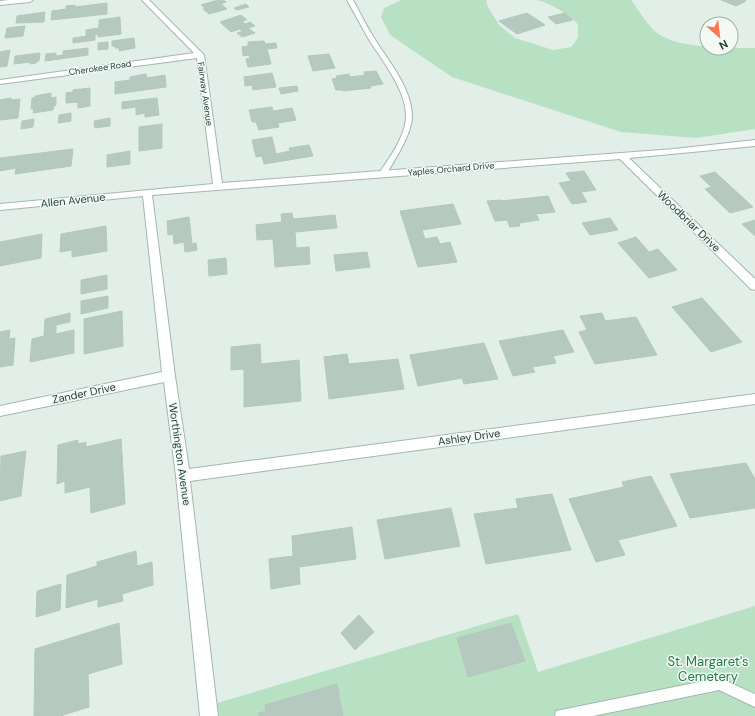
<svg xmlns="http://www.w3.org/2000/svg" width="755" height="716" font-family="'DM Sans',sans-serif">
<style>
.green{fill:#b8e1c3}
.building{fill:#b6c9c1;stroke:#b3c8bf}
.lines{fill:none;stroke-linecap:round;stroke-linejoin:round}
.lane-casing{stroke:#a4b7af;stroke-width:2}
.street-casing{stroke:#a4b7af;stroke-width:2}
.lane{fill:#fff;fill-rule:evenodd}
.street{fill:#fff;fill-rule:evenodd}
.labels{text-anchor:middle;stroke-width:3;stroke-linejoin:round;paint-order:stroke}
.far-street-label{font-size:9px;fill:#204137;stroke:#f3faf6}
.street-label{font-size:11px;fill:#204137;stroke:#f3faf6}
.near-park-label{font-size:13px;fill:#257c46;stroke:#f3faf6}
</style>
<rect width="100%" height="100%" fill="#e2eee8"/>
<path class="green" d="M 402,0 L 488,0 L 486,1 L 488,7 L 499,25 L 515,38 L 553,50 L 571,47 L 578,38 L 578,24 C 565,12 554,5 537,0 L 631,0 C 638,9 647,25 656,32 C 675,49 730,48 755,48 L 755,129 L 696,138 L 621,132 L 452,77 L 390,35 L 381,17 L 384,8 Z
M 755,606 L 755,716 L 219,716 L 217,703 L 518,614 L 538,672 Z"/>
<path class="building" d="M 218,0 L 223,0 L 226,2 L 221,4 L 227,9 L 209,14 L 203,9 L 205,8 L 201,5 Z
M 721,0 L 743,0 L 746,1 L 736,6 Z
M 107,3 L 107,14 L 51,20 L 52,11 L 66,9 L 66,6 L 75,5 L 75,7 Z
M 246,4 L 249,7 L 237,10 L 234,8 Z
M 45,12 L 44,22 L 16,23 L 17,16 Z
M 527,13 L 545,25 L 517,34 L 499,21 Z
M 565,13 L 573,20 L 556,24 L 548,17 Z
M 241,15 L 247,20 L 242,21 L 245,24 L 250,22 L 255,26 L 248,28 L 255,33 L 242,37 L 237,33 L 243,31 L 240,29 L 231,32 L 220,22 Z
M 120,17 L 121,34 L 98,37 L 98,34 L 86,36 L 86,30 L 99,28 L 99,20 Z
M 25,26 L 23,36 L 5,38 L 7,28 Z
M 95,35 L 95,40 L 73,43 L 73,38 Z
M 134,38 L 135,48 L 119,51 L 119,48 L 115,48 L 115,46 L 112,46 L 112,41 Z
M 264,41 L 265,44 L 276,43 L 277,48 L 267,49 L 271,64 L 248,67 L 246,59 L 250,58 L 249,55 L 243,56 L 242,47 L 248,46 L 248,42 Z
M 108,42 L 108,49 L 98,50 L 98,43 Z
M 88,48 L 88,55 L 45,61 L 46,54 L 56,53 L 56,56 L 63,55 L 63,51 Z
M 10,50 L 7,66 L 0,67 L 0,52 Z
M 40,53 L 39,61 L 37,61 L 36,63 L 30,64 L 30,62 L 14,64 L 15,56 Z
M 329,54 L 335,68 L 313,71 L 308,56 Z
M 376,71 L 383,84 L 370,86 L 371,88 L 343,91 L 343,90 L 336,90 L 332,79 L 337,78 L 336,76 L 349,74 L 350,77 L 365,75 L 364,72 Z
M 272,73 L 276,87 L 253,90 L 252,85 L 245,86 L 244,77 Z
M 146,74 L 147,78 L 165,75 L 166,87 L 115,94 L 115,82 L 130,80 L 130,77 Z
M 297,86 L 298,91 L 281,94 L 279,88 Z
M 90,88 L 90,106 L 78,108 L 78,102 L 66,103 L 66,93 L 73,92 L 73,90 Z
M 51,93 L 51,98 L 56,97 L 56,105 L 54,106 L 53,110 L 33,113 L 34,109 L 31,109 L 32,98 L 35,98 L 35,96 Z
M 11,98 L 11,100 L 20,99 L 18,118 L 0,120 L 0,100 Z
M 157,98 L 159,115 L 145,117 L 145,113 L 136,115 L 136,107 L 122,109 L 122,102 Z
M 272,107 L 273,111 L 292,108 L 296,120 L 278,123 L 279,127 L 259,130 L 256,122 L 252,122 L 249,110 Z
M 71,113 L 71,121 L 58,123 L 59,115 Z
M 110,118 L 110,126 L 95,128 L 94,121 Z
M 34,119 L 33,127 L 21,129 L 22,121 Z
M 162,124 L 162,148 L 139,151 L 139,127 Z
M 272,137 L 276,154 L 290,151 L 289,148 L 309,145 L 313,156 L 264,164 L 262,156 L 256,157 L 252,140 Z
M 73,149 L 71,166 L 15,174 L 16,168 L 0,171 L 0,158 Z
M 130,151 L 130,164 L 107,167 L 107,155 Z
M 584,171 L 596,190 L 581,192 L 587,202 L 572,204 L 559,183 L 571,181 L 566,173 Z
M 715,172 L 753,207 L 730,213 L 705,189 L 711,187 L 700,176 Z
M 548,196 L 555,212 L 536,214 L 539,220 L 519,223 L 520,226 L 510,227 L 507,220 L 495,221 L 487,201 L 501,200 L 501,201 Z
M 453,204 L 461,224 L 422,230 L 425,239 L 437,237 L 440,244 L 450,242 L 457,262 L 418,267 L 400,211 Z
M 292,213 L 293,219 L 335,215 L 337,228 L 295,232 L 296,248 L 309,247 L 310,264 L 275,267 L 273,239 L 257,240 L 256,225 L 282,222 L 281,214 Z
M 189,217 L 192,244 L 196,243 L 197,250 L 185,252 L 184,242 L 174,244 L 173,234 L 168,235 L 167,221 Z
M 610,218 L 618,230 L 590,235 L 582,223 Z
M 755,220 L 755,236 L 742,224 Z
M 106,226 L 107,251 L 72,257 L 72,250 L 60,252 L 61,234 Z
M 42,234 L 41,258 L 0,266 L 0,242 Z
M 636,237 L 649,252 L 658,249 L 677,270 L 649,278 L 618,243 Z
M 367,252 L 370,267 L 336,271 L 334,255 Z
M 226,258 L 227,274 L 209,276 L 208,260 Z
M 107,275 L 107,289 L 81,294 L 81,280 Z
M 108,296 L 108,308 L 81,314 L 81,301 Z
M 702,298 L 742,342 L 711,352 L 672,307 Z
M 122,311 L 123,346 L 84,354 L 84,319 Z
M 70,313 L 70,322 L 56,325 L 56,334 L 74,330 L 74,353 L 30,362 L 32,339 L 44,336 L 45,319 Z
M 602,313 L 605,321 L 636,317 L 657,355 L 595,364 L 579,332 L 587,330 L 580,316 Z
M 10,330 L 9,339 L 15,338 L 13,365 L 0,367 L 0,332 Z
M 563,330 L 574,352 L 553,356 L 556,363 L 532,367 L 535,372 L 513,376 L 499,341 Z
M 484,343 L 498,379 L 464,384 L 462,378 L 418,386 L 410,355 Z
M 260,344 L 261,364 L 299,360 L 301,401 L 244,407 L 244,369 L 231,370 L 231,347 Z
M 347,354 L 349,364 L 398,359 L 404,389 L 329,399 L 324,357 Z
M 121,439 L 125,504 L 91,513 L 90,487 L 65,493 L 65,481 L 57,484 L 58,445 L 78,440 L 78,444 L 86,442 L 86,447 Z
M 26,451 L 21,496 L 0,501 L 1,456 Z
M 746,463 L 755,479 L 755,508 L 690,518 L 670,474 Z
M 651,476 L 677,526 L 618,540 L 625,555 L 596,562 L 569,499 L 624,487 L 622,482 Z
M 552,494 L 571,550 L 486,564 L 474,514 L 518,508 L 516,499 Z
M 451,508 L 460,546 L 385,559 L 377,520 Z
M 352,527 L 356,559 L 299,567 L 300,584 L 271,589 L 269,559 L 293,556 L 292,536 Z
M 136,551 L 137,566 L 152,562 L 153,585 L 122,594 L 123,601 L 98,607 L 98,599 L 66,608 L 67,575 L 97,566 L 97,562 Z
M 61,584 L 60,610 L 36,617 L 37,591 Z
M 359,615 L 374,632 L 355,650 L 341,633 Z
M 119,623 L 122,664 L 88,674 L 89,707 L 60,716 L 34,716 L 35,649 Z
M 511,623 L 525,661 L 468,677 L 457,638 Z
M 337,684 L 343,716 L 259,716 L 259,713 L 266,711 L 265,705 Z"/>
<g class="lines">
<g class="lane-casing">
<path id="lane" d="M 347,0 L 353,0 C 360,13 366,25 374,38 C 388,61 410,85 412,114 C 413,133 395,159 386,175 L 382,177 L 378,175 C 389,158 407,135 406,114 C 405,88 381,59 368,38 C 361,25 354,13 347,0 Z
M 719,678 L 755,694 L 755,707 L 719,690 L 593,716 L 555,716 L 556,711 L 561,710 Z"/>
</g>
<g class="street-casing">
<path id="street" d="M 9,0 L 33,0 L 30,2 L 0,5 L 0,1 Z
M 142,0 L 149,0 L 204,55 L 222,183 L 674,149 L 755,140 L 755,146 L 629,158 L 755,279 L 755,290 L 751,289 L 620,159 L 152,195 L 175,376 L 189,469 L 755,394 L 755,404 L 190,481 L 218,716 L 200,716 L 176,476 L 164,382 L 0,416 L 0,406 L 162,372 L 143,196 L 0,210 L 0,204 L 213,184 L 197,58 L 0,84 L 0,80 L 194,53 Z"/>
</g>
<use href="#lane" class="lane"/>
<use href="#street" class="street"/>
</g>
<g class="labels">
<g class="far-street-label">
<text transform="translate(100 68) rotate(-8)" y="3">Cherokee Road</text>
<text transform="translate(205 94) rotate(82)" y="3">Fairway Avenue</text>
<text transform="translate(451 169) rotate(-5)" y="3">Yaples Orchard Drive</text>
</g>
<g class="street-label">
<text transform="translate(73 200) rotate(-6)" y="4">Allen Avenue</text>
<text transform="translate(689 221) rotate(44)" y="4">Woodbriar Drive</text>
<text transform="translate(84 393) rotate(-12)" y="4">Zander Drive</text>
<text transform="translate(469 437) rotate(-8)" y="4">Ashley Drive</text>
<text transform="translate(180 454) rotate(82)" y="4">Worthington Avenue</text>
</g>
<g class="near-park-label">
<text x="708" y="666">St. Margaret's<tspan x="708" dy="15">Cemetery</tspan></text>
</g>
</g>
<g transform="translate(719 36) rotate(152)"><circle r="19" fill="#f3faf6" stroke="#9fb0aa"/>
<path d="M0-3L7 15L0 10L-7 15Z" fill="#ff774e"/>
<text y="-6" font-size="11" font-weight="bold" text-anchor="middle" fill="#204137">N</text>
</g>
</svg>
